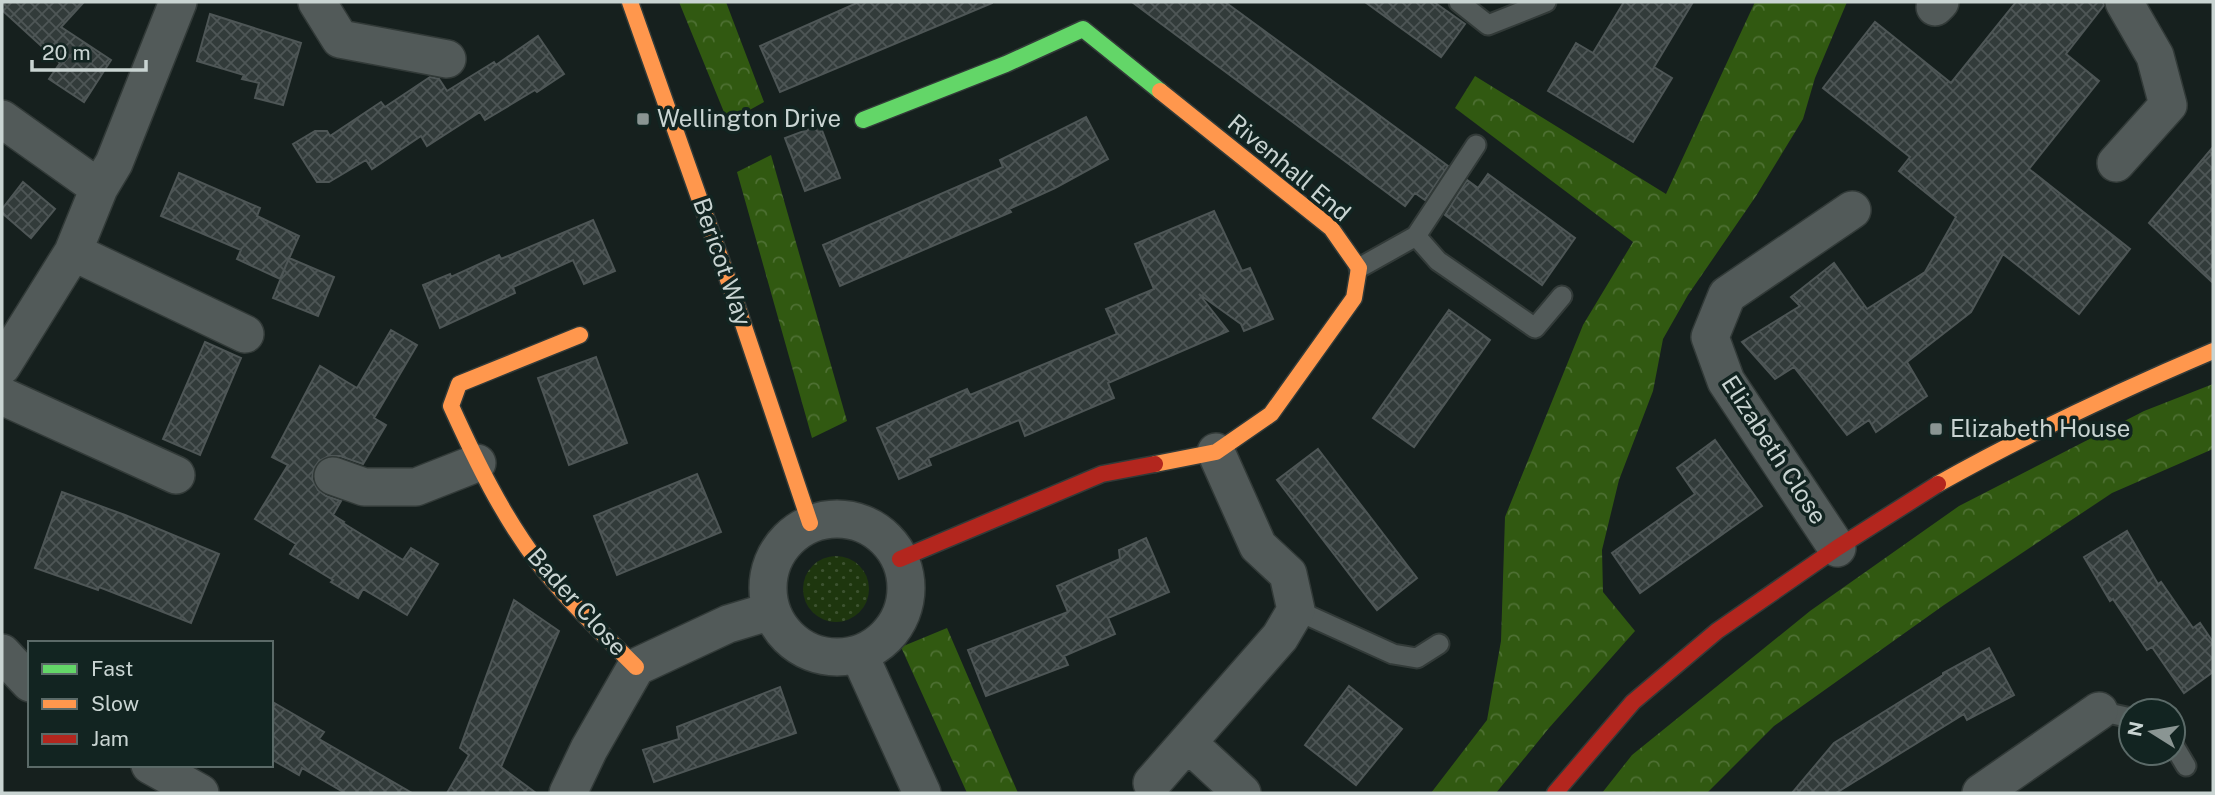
<svg xmlns="http://www.w3.org/2000/svg" width="2215" height="795" font-family="'Public Sans',sans-serif">
<style>
.grass{fill:url(#grass-dots)}
.forest{fill:url(#forest-crowns)}
.building{fill:url(#building-cross-hatch);stroke:#4e5656;stroke-width:2}
.lines{fill:none;stroke-linecap:round;stroke-linejoin:round}
.lane-casing{stroke:#323a38;stroke-width:23}
.street-casing{stroke:#323a38;stroke-width:40}
.fast-casing{stroke:#323a38;stroke-width:19}
.slow-casing{stroke:#323a38;stroke-width:19}
.jam-casing{stroke:#323a38;stroke-width:19}
.lane{stroke:#525a59;stroke-width:19}
.street{stroke:#525a59;stroke-width:37}
.fast{stroke:#63d668;stroke-width:16}
.slow{stroke:#ff974d;stroke-width:16}
.jam{stroke:#b3261e;stroke-width:16}
.poi-dot{fill:#8a9593;stroke:#122421;stroke-width:2.5}
.labels{text-anchor:middle;stroke-width:7;stroke-linejoin:round;paint-order:stroke}
.poi-label{font-size:24px;fill:#c9d4d2;stroke:#122421;text-anchor:start}
.street-label{font-size:24px;fill:#c9d4d2;stroke:#122421}
</style>
<defs>
<pattern id="grass-dots" width="8" height="8" patternUnits="userSpaceOnUse" patternTransform="scale(1.75)"><rect width="8" height="8" fill="#1e360e"/><path d="M2 2h.1M6 6h.1" fill="none" stroke="#3d5230" stroke-width="1.8" stroke-linecap="round"/></pattern>
<pattern id="forest-crowns" width="20" height="18" patternUnits="userSpaceOnUse" patternTransform="scale(1.75)"><rect width="20" height="18" fill="#315911"/><path d="M2 6a3 3 0 1 1 6 0M12 15a3 3 0 1 1 6 0" fill="none" stroke="#4e7033"/></pattern>
<pattern id="building-cross-hatch" width="8" height="8" patternUnits="userSpaceOnUse" patternTransform="scale(1.75)"><rect width="8" height="8" fill="#323b3a"/><path d="M0 0l8 8M0 8l8-8" fill="none" stroke="#4e5656"/></pattern>
</defs>
<rect width="100%" height="100%" fill="#16201e"/>
<path class="grass" d="M803 589a33 33 0 1 1 66 0a33 33 0 1 1-66 0Z"/>
<path class="forest" d="M 679,2 L 726,2 L 764,102 L 728,122 Z
M 1755,2 L 1847,2 L 1815,78 L 1803,119 L 1756,196 L 1688,295 L 1663,339 L 1653,391 L 1619,480 L 1602,550 L 1603,592 L 1635,631 L 1549,728 L 1496,793 L 1431,793 L 1487,720 L 1501,641 L 1505,517 L 1583,325 L 1633,242 L 1455,108 L 1475,76 L 1666,194 Z
M 771,155 L 847,421 L 812,438 L 737,172 Z
M 2213,384 L 2213,449 L 2112,493 L 1944,605 L 1774,726 L 1707,793 L 1602,793 L 1632,755 L 1810,611 L 1959,506 L 2144,411 Z
M 947,628 L 1018,793 L 967,793 L 901,647 Z"/>
<path class="building" d="M 2,2 L 84,2 L 61,27 L 111,60 L 84,102 L 49,79 L 60,63 L 2,10 Z
M 859,2 L 992,2 L 992,3 L 780,92 L 760,46 Z
M 1132,2 L 1225,2 L 1448,166 L 1425,200 L 1415,193 L 1405,206 Z
M 1365,2 L 1434,2 L 1465,24 L 1441,57 Z
M 1624,2 L 1693,2 L 1654,67 L 1672,78 L 1633,142 L 1548,91 L 1576,43 L 1593,53 Z
M 2016,2 L 2103,2 L 2104,5 L 2066,54 L 2099,81 L 2029,169 L 2130,249 L 2079,314 L 2003,254 L 1971,312 L 1907,362 L 1927,396 L 1876,432 L 1869,420 L 1847,435 L 1794,367 L 1775,379 L 1742,342 L 1800,306 L 1791,297 L 1834,263 L 1867,309 L 1925,272 L 1956,217 L 1899,171 L 1910,157 L 1823,88 L 1875,22 L 1951,83 Z
M 210,14 L 301,43 L 283,105 L 255,98 L 259,83 L 242,79 L 244,75 L 197,61 Z
M 538,36 L 564,74 L 537,92 L 535,90 L 485,120 L 480,112 L 427,146 L 421,136 L 372,169 L 366,160 L 329,182 L 317,182 L 293,144 L 315,131 L 327,131 L 330,136 L 381,102 L 385,107 L 430,77 L 439,79 L 447,91 L 494,62 L 496,65 Z
M 1086,117 L 1108,159 L 1055,188 L 1009,209 L 1011,212 L 840,286 L 823,245 L 1003,167 L 1000,160 Z
M 820,125 L 840,178 L 805,191 L 785,138 Z
M 2213,147 L 2213,283 L 2149,223 Z
M 179,173 L 260,208 L 257,216 L 299,236 L 280,279 L 237,259 L 241,250 L 161,216 Z
M 1488,174 L 1575,238 L 1542,285 L 1445,215 L 1467,180 L 1478,188 Z
M 23,182 L 55,209 L 31,238 L 2,213 L 2,209 Z
M 1214,211 L 1242,271 L 1250,268 L 1273,319 L 1244,331 L 1241,324 L 1199,294 L 1228,331 L 1108,383 L 1114,398 L 1025,436 L 1019,420 L 928,458 L 931,465 L 899,479 L 877,428 L 967,389 L 970,395 L 1117,334 L 1106,309 L 1154,289 L 1135,244 Z
M 593,220 L 615,271 L 584,284 L 573,260 L 513,287 L 515,293 L 440,328 L 423,285 L 450,274 L 451,277 L 499,255 L 501,259 Z
M 289,258 L 334,277 L 318,316 L 273,298 Z
M 1449,310 L 1490,340 L 1414,447 L 1373,418 Z
M 391,330 L 417,345 L 374,418 L 386,425 L 363,464 L 340,456 L 329,456 L 319,461 L 314,468 L 312,479 L 318,490 L 326,496 L 341,501 L 333,515 L 344,522 L 343,523 L 403,560 L 411,548 L 438,564 L 407,615 L 363,589 L 358,598 L 331,582 L 333,580 L 290,554 L 296,544 L 255,519 L 288,465 L 272,457 L 320,366 L 357,388 Z
M 205,342 L 241,358 L 200,455 L 163,439 Z
M 596,357 L 627,443 L 569,465 L 538,378 Z
M 1715,440 L 1762,506 L 1640,593 L 1612,553 L 1695,494 L 1677,468 Z
M 1318,449 L 1417,578 L 1377,610 L 1277,480 Z
M 697,474 L 721,532 L 617,575 L 594,516 Z
M 62,492 L 125,515 L 219,554 L 191,623 L 99,587 L 98,590 L 35,568 Z
M 2127,531 L 2158,584 L 2161,582 L 2193,628 L 2200,623 L 2213,642 L 2213,672 L 2184,693 L 2152,647 L 2147,650 L 2113,599 L 2110,601 L 2084,557 Z
M 1146,538 L 1169,592 L 1108,618 L 1115,634 L 1064,656 L 1068,665 L 986,696 L 968,650 L 1068,612 L 1057,586 L 1120,559 L 1119,550 Z
M 514,600 L 559,631 L 501,767 L 536,793 L 447,793 L 469,755 L 460,748 Z
M 1989,648 L 2014,695 L 1967,720 L 1964,714 L 1836,793 L 1792,793 L 1834,743 L 1943,675 L 1943,673 Z
M 1349,686 L 1402,729 L 1356,785 L 1305,745 Z
M 780,687 L 796,733 L 654,782 L 643,750 L 679,739 L 677,727 Z
M 271,701 L 324,732 L 319,739 L 412,793 L 345,793 L 302,768 L 299,775 L 271,759 Z"/>
<g class="lines">
<g class="lane-casing">
<path id="lane" d="M 1459,2 L 1488,25 L 1546,2
M 1416,236 L 1438,261 L 1535,328 L 1562,296
M 1359,268 L 1416,236 L 1476,145
M 1296,610 L 1393,654 L 1417,658 L 1439,644
M 2099,711 L 2131,718
M 2173,744 L 2186,766"/>
</g>
<g class="street-casing">
<path id="street" d="M 317,2 L 340,39 L 447,59
M 1935,7 L 1940,2
M 2,119 L 99,188
M 2116,163 L 2168,105 L 2155,56 L 2124,2
M 73,252 L 245,334
M 2,366 L 73,252 L 99,188 L 114,163 L 178,2
M 2,396 L 176,475
M 333,476 L 364,487 L 416,487 L 477,463
M768 588a69 69 0 1 1 138 0a69 69 0 1 1-138 0Z
M 1837,548 L 1726,381 L 1710,337 L 1727,295 L 1852,210
M 2,653 L 30,683
M 859,654 L 922,793
M 1189,744 L 1242,793
M 150,765 L 200,793
M 1152,783 L 1280,637 L 1296,610 L 1288,574 L 1258,546 L 1216,452
M 568,793 L 589,749 L 636,667 L 728,624 L 771,611
M 1981,793 L 2099,711"/>
</g>
<g class="fast-casing">
<path id="fast" d="M 863,120 L 1006,64 L 1083,29 L 1160,91"/>
</g>
<g class="slow-casing">
<path id="slow" d="M 630,2 L 732,291 L 810,523
M 580,335 L 459,384 L 451,406 C 476,461 503,517 540,565 C 569,602 603,634 636,667
M 1155,464 L 1216,452 L 1271,414 L 1354,298 L 1359,268 L 1331,228 L 1160,91
M 1938,484 C 2027,434 2119,391 2213,351"/>
</g>
<g class="jam-casing">
<path id="jam" d="M 900,559 L 1102,474 L 1155,464
M 1555,793 L 1633,702 L 1717,631 L 1837,548 L 1938,484"/>
</g>
<use href="#lane" class="lane"/>
<use href="#street" class="street"/>
<use href="#fast" class="fast"/>
<use href="#slow" class="slow"/>
<use href="#jam" class="jam"/>
</g>
<g class="poi-dot">
<rect x="636" y="112" width="14" height="14" rx="3.5"/>
<rect x="1929" y="422" width="14" height="14" rx="3.5"/>
</g>
<g class="labels">
<g class="poi-label">
<text x="657" y="127">Wellington Drive</text>
<text x="1950" y="437">Elizabeth House</text>
</g>
<g class="street-label">
<text transform="translate(1289 168) rotate(40)" y="8">Rivenhall End</text>
<text transform="translate(722 262) rotate(71)" y="8">Bericot Way</text>
<text transform="translate(1774 450) rotate(57)" y="8">Elizabeth Close</text>
<text transform="translate(577 602) rotate(48)" y="8">Bader Close</text>
</g>
</g>
<rect width="2215" height="795" fill="none" stroke="#c9d4d2" stroke-width="7"/>
<rect x="28" y="641" width="245" height="126" fill="#122421" stroke="#5b6a68" stroke-width="2"/>
<rect x="42" y="664" width="35" height="10" fill="#63d668" stroke="#5b6a68" stroke-width="2"/>
<text x="91" y="676" font-size="21" fill="#c9d4d2">Fast</text>
<rect x="42" y="699" width="35" height="10" fill="#ff974d" stroke="#5b6a68" stroke-width="2"/>
<text x="91" y="711" font-size="21" fill="#c9d4d2">Slow</text>
<rect x="42" y="734" width="35" height="10" fill="#b3261e" stroke="#5b6a68" stroke-width="2"/>
<text x="91" y="746" font-size="21" fill="#c9d4d2">Jam</text>
<g transform="translate(2152 732) rotate(281)"><circle r="33" fill="#122421" stroke="#5b6a68" stroke-width="2"/>
<path d="M0-5L12 26L0 18L-12 26Z" fill="#8a9593"/>
<text y="-10" font-size="19" font-weight="bold" text-anchor="middle" fill="#c9d4d2">N</text>
</g>
<path d="M32 60v10h114v-10" fill="none" stroke="#c9d4d2" stroke-width="3.5"/>
<text x="42" y="60" font-size="21" fill="#c9d4d2" stroke="#122421" stroke-width="5" paint-order="stroke">20 m</text>
</svg>
